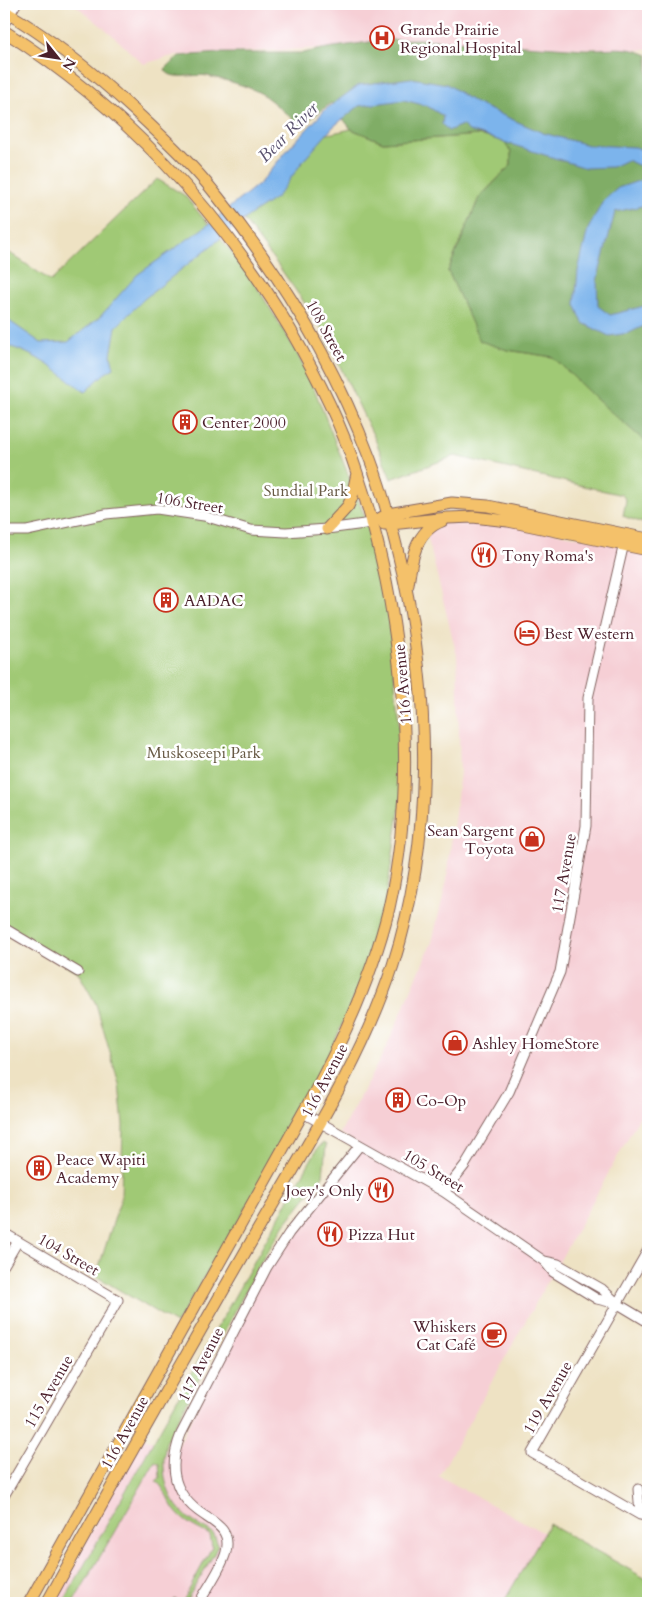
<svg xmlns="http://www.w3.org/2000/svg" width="652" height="1607" font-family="Cardo,serif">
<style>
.built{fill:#f6cfd5}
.green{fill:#a0c975;stroke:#757450}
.forest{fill:#80ad66;stroke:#656648}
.water{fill:#7bb4ec;stroke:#626a8c}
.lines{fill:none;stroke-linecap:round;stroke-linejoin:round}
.minor-casing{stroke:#836360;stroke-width:11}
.major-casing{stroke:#836360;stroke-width:13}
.minor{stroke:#fff;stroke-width:9}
.major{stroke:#f4c16a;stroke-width:11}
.labels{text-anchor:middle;stroke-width:5;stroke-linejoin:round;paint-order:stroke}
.poi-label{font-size:16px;fill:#4a1f2b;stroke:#fff;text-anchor:start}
.street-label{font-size:16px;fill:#4a1f2b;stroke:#fff}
.park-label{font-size:16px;fill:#685a45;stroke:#fff}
.water-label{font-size:18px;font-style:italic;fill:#5b536f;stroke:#fff}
</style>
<rect width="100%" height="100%" fill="#fff"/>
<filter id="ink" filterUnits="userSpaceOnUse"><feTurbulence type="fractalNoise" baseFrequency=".02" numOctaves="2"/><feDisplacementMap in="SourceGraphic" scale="10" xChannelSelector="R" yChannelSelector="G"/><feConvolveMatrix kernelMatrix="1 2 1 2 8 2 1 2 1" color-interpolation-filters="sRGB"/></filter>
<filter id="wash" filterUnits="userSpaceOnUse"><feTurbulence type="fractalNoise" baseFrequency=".0096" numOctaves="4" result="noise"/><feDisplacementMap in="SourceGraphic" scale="20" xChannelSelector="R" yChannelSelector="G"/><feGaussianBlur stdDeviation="1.12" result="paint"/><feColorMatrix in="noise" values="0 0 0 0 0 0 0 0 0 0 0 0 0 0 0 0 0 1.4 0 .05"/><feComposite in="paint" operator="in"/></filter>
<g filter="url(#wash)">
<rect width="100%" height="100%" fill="#eee2c3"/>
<path class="built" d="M 74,4 L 648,4 L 648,50 L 431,43 L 176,55 L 143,64 L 109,32 Z
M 473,517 L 648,550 L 648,1102 L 558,1264 L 545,1261 L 553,1272 L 439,1476 L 544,1533 L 503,1603 L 55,1603 L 140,1435 L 174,1454 L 267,1267 L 360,1145 L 340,1133 L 386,1048 L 432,942 L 446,884 L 460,773 L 457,656 L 426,531 L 437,522 Z"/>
<path class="green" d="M 351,129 L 383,142 L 479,135 L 503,141 L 511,152 L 511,165 L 479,198 L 448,271 L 460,294 L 507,350 L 553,357 L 648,443 L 648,525 L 623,516 L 626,500 L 622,495 L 455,456 L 391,479 L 375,439 L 320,325 L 280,268 L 238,212 L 306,139 Z
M 157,179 L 184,195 L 234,255 L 252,279 L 296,351 L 315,391 L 378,550 L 386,584 L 404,779 L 380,939 L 303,1113 L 176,1324 L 96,1276 L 121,1198 L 123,1125 L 119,1084 L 96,1004 L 78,972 L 4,931 L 4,249 L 51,281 Z
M 323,1143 L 326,1145 L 323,1176 L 285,1224 L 262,1260 L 166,1442 C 160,1474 166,1503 194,1522 C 200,1527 208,1530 214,1534 L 218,1545 L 214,1554 L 185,1603 L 177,1603 L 173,1601 L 174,1599 L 182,1603 L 212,1547 L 210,1535 C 197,1528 185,1523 176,1512 C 168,1502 166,1489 156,1481 L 160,1478 L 159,1464 L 155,1462 L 73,1603 L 63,1603 L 317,1149 Z
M 549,1524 L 648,1580 L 648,1603 L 503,1603 Z"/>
<path class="forest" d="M 418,39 C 473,42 529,45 584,49 C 608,50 624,44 648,55 L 648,444 L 596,399 L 553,357 L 507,350 L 480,341 L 448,271 L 479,198 L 511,165 L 511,152 L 503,141 L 479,135 L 383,142 L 351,129 L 331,103 L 301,126 C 288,116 275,103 262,94 C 249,86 222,79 207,76 C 195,73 169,82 165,69 L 179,56 L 219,53 L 303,53 L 327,48 L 383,40 Z"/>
<path class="water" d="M 411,78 L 447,84 L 475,103 L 543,133 L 588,145 L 636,147 L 648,153 L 648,202 L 642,206 L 615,212 L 597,281 L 598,306 L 610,315 L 648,305 L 648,324 L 629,333 L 609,336 L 583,323 L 575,304 L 578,271 L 588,229 L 603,201 L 618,188 L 641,180 L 642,167 L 627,160 L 612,167 L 586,168 L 469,131 L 462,125 L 448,131 L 442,124 L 443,116 L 427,106 L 404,100 L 359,106 L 333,127 L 304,160 L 277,197 L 250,215 L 144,299 L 116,327 L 111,355 L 114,368 L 104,374 L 85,392 C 58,372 37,353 4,345 L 4,315 L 5,318 L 41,343 L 68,342 L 99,318 L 137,275 L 205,227 L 260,183 L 289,148 L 326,109 L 359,85 Z"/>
</g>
<g filter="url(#ink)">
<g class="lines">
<g class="minor-casing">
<path id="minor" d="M 4,24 L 16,4
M 4,531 L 27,531 L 106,514 L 157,509 L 204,516 L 251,530 L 286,532 L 327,529 L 372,523
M 4,928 L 78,972
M 303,1113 L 444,1192 L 544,1261 L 553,1272 L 597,1299 L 618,1304
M 444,1192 L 465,1165 L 509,1092 L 560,972 L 586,826 L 588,698 L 625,539
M 4,1233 L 118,1300 L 4,1496
M 648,1250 L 532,1453 L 640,1515 L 648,1517
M 544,1261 L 558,1264 L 602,1289 L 618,1304 L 648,1322
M 4,1265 L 18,1241
M 638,1489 L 640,1515
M 199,1603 C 207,1588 222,1568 226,1552 C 232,1528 212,1522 198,1511 C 171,1490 169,1464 181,1434 L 267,1267 L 289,1233 L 360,1145"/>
</g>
<g class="major-casing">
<path id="major" d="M 4,11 C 52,39 95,74 135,111 C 164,138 194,166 218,197 C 282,276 334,364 370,459 C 384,496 394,535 403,574 C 431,702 433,839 393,965 C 362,1061 305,1148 255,1235 C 185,1357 115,1480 47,1603
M 4,31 C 122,106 219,209 290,329 C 316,374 341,423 357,473 C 378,535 392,600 399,664 C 408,745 407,829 389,908 C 373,974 345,1036 313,1095 L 29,1603
M 372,523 L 388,514 L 452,503 L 488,506 L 648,539
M 384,524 L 391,524 L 448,518 L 473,517 L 508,521 L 648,550
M 327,529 L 348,506 L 352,497 L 357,473
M 408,585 C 411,561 415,531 442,521"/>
</g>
<use href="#minor" class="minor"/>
<use href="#major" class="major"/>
</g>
</g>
<defs>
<g id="hospital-ring" transform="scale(1.25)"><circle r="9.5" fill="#fff" stroke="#c8321e" stroke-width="1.5"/><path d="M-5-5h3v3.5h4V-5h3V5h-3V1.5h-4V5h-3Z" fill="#c8321e"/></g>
<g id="building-ring" transform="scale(1.25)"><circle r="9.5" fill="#fff" stroke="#c8321e" stroke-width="1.5"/><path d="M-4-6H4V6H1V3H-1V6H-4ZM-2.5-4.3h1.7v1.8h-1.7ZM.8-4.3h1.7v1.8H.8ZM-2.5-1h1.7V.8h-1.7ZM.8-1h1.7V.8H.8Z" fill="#c8321e"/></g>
<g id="restaurant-ring" transform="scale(1.25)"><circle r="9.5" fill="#fff" stroke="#c8321e" stroke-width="1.5"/><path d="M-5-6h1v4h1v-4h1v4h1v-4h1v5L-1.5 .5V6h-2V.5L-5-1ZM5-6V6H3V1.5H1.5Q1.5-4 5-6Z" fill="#c8321e"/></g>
<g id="hotel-ring" transform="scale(1.25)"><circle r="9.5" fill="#fff" stroke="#c8321e" stroke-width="1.5"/><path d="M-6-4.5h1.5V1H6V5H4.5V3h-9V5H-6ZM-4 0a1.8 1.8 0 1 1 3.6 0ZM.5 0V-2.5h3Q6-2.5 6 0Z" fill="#c8321e"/></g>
<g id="shop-ring" transform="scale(1.25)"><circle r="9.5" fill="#fff" stroke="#c8321e" stroke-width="1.5"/><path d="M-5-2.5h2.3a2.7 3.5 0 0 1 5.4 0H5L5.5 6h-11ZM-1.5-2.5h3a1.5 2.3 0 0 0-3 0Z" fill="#c8321e"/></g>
<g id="cafe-ring" transform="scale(1.25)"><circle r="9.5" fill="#fff" stroke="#c8321e" stroke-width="1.5"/><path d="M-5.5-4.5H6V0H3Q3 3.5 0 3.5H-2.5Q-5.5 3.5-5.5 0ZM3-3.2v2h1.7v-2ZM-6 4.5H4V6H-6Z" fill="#c8321e"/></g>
</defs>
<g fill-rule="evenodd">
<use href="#hospital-ring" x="382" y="38"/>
<use href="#building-ring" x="185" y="422"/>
<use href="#restaurant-ring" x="484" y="555"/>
<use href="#building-ring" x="166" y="600"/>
<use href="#hotel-ring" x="527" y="633"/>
<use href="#shop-ring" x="532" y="839"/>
<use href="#shop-ring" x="455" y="1043"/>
<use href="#building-ring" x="398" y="1100"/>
<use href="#building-ring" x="39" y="1168"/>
<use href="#restaurant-ring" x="381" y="1190"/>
<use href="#restaurant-ring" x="330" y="1234"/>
<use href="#cafe-ring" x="494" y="1335"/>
</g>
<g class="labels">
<g class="poi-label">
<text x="400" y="35">Grande Prairie<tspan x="400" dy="18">Regional Hospital</tspan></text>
<text x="202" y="428">Center 2000</text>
<text x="502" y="561">Tony Roma's</text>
<text x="184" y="606">AADAC</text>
<text x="544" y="639">Best Western</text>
<text x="514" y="836" text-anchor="end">Sean Sargent<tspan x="514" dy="18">Toyota</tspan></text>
<text x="472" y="1049">Ashley HomeStore</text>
<text x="416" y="1106">Co-Op</text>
<text x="56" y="1165">Peace Wapiti<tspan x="56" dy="18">Academy</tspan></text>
<text x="364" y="1196" text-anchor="end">Joey's Only</text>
<text x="348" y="1240">Pizza Hut</text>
<text x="476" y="1332" text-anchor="end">Whiskers<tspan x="476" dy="18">Cat Café</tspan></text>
</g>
<g class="street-label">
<text transform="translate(327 330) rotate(61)" y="6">108 Street</text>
<text transform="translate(190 502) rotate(9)" y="6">106 Street</text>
<text transform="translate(402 684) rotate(-95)" y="6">116 Avenue</text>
<text transform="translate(563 873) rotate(-80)" y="6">117 Avenue</text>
<text transform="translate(324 1080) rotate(-62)" y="6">116 Avenue</text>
<text transform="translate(434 1170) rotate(31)" y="6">105 Street</text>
<text transform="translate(69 1254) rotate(30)" y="6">104 Street</text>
<text transform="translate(200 1364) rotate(-63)" y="6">117 Avenue</text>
<text transform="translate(48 1391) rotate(-60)" y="6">115 Avenue</text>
<text transform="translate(547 1397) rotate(-60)" y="6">119 Avenue</text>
<text transform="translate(124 1432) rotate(-61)" y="6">116 Avenue</text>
</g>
<g class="park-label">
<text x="306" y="496">Sundial Park</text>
<text x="204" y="758">Muskoseepi Park</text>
</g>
<g class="water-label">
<text transform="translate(288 132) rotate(-45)" y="6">Bear River</text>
</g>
</g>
<rect width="652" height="1607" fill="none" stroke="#fff" stroke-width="20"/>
<g transform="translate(58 58) rotate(120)" stroke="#ffffff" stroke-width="4" paint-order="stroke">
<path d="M0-4L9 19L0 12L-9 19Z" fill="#4a1f2b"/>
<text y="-8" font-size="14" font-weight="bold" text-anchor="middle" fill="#4a1f2b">N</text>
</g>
</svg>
